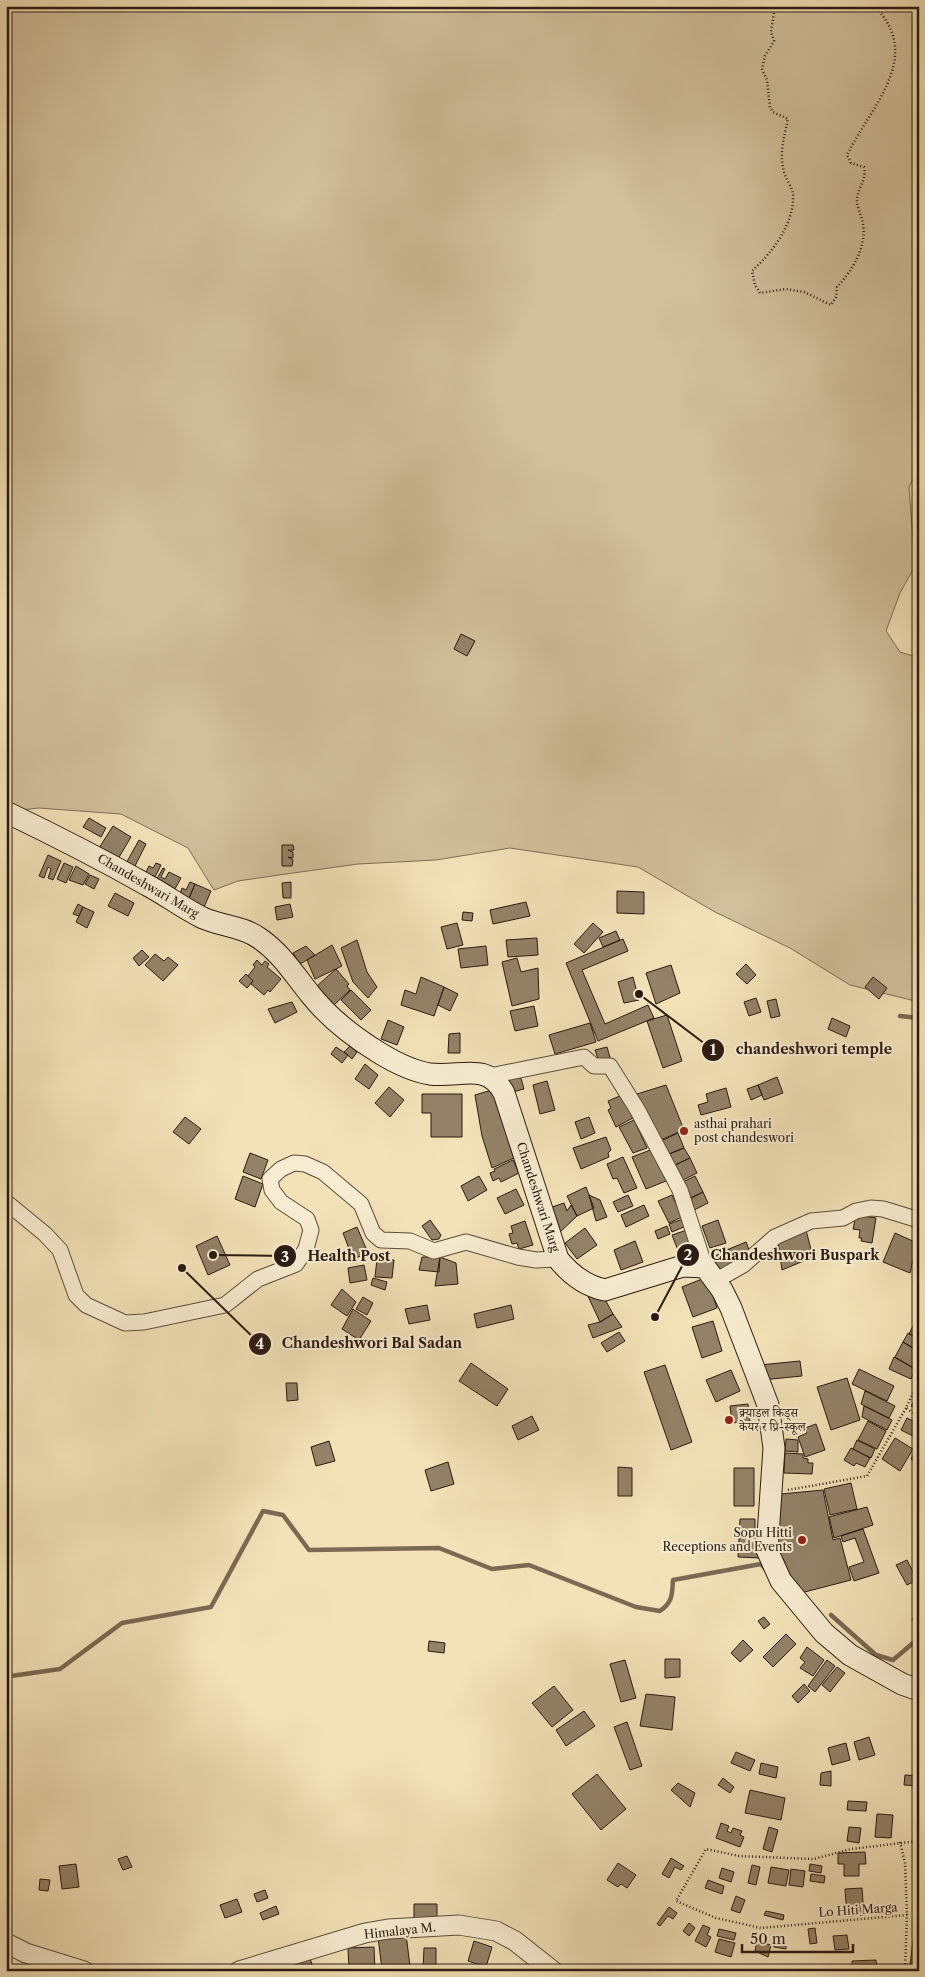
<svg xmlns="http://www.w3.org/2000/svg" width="925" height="1977" font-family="'Libre Caslon Text','Noto Serif Devanagari',serif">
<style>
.green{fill:#d1c09c;stroke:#7e6d56}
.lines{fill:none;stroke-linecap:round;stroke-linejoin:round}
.stream{stroke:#7a6953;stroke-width:4.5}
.building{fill:#938268;stroke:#2a1a11}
.minor-casing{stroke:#5c4c3b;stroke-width:17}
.tertiary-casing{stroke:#5c4c3b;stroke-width:21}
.secondary-casing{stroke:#2a1a11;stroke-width:23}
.path{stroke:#2a1a11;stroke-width:2.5;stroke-dasharray:1 2.5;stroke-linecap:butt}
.minor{stroke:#f7ecd1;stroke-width:15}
.tertiary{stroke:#f7ecd1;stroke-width:19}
.secondary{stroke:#f7ecd1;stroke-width:21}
.poi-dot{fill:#8f2418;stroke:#f7ecd1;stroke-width:2}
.labels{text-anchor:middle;stroke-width:4;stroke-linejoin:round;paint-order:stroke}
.street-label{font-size:12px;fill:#2a1a11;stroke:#f7ecd1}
.poi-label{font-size:12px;fill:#2a1a11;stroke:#f7ecd1;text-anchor:start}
.leader{fill:none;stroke:#2a1a11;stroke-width:2}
.callout-dot{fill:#2a1a11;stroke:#f7ecd1;stroke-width:2}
.mark-label{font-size:15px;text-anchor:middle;font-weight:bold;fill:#fff}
.callout-label{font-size:14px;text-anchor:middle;font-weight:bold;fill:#2a1a11;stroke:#f7ecd1;stroke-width:4;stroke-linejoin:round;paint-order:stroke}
</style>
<rect width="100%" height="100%" fill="#f3e2b8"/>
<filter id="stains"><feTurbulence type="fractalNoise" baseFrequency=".004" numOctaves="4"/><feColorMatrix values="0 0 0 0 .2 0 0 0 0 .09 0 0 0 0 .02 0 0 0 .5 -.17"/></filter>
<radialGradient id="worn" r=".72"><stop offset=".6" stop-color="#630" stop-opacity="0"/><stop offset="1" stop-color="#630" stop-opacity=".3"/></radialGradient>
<path class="green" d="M 6,6 L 919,6 L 919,468 L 909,487 L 915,566 L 900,593 L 886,631 L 900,652 L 919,658 L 919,1002 L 850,985 L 790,948 L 715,912 L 638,867 L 510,848 L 436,860 L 358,864 L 286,874 L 238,881 L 214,890 L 188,848 L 121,814 L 39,808 L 12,811 L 6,808 Z"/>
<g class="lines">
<path class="stream" d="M 900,1016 L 919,1018
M 831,1615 L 876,1655 L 893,1660 L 919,1638
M 6,1681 L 11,1676 L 60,1669 L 122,1623 L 211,1607 L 263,1511 L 283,1515 L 309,1550 L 439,1548 L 492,1569 L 529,1565 L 636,1607 L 660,1611 C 673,1602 672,1594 673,1580 L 761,1564 L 766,1570"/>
</g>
<path class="building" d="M 461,634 L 475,641 L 467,656 L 454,649 Z
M 89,818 L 106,828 L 101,837 L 83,827 Z
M 113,826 L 131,837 L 118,859 L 99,848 Z
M 139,840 L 146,844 L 132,872 L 124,867 Z
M 282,845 L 293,845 L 294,850 L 288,850 L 293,852 L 293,858 L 288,857 L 293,860 L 292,866 L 282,866 Z
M 48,855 L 61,861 L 53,880 L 48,878 L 51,869 L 48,867 L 44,878 L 39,876 Z
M 64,863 L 73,867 L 66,883 L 57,879 Z
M 156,863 L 161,865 L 152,883 L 138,876 L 141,869 L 146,872 L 149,866 L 153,868 Z
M 76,866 L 89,874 L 83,885 L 69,880 Z
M 163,868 L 165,869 L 161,877 L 165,879 L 169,872 L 181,878 L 171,896 L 153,886 Z
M 90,875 L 99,879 L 94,889 L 85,884 Z
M 190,882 L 195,884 L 187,903 L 179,898 L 182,888 L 186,890 Z
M 291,882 L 291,898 L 283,898 L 282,883 Z
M 195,884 L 211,891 L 202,912 L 187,903 Z
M 617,891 L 644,892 L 644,914 L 617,913 Z
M 115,893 L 134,903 L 128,916 L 108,906 Z
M 526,902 L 530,916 L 493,924 L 490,910 Z
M 78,904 L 83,907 L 79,916 L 73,914 Z
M 290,904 L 293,917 L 277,920 L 275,907 Z
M 83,907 L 94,912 L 87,928 L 76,922 Z
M 463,912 L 473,913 L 472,921 L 462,920 Z
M 457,923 L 463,945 L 447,949 L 441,927 Z
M 593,923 L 603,932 L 584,953 L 574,944 Z
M 616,931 L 620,940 L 603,947 L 599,938 Z
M 537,938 L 538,955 L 508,957 L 506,940 Z
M 623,939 L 628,951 L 582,970 L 605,1024 L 648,1005 L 654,1018 L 598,1041 L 566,963 Z
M 357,940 L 367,972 L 377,987 L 368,998 L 353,982 L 341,948 Z
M 332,945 L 342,966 L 315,979 L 307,960 Z
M 306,946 L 315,955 L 300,964 L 293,953 Z
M 486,946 L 488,965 L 461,968 L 458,949 Z
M 142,950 L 149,957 L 139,966 L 133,958 Z
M 155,954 L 164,961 L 168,957 L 178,965 L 163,981 L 145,965 Z
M 517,958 L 521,972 L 538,968 L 539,999 L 512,1006 L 502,962 Z
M 257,960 L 262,965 L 265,961 L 269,964 L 267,967 L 281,979 L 270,992 L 268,990 L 264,995 L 251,984 L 253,981 L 248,976 L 255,967 L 253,965 Z
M 746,964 L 756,975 L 747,984 L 736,974 Z
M 671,965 L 680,993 L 656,1004 L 646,973 Z
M 336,969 L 349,984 L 347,986 L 350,990 L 334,1005 L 317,986 Z
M 246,974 L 253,981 L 247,988 L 239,981 Z
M 421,977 L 444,987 L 434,1016 L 401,1005 L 405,990 L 416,994 Z
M 633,977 L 639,1000 L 624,1003 L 618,982 Z
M 873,977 L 887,988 L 879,999 L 865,987 Z
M 444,987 L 458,994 L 450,1011 L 438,1005 Z
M 351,990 L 371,1010 L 361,1020 L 341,1000 Z
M 756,998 L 761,1012 L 749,1016 L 744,1002 Z
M 776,999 L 780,1016 L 771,1018 L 767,1001 Z
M 292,1002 L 297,1012 L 275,1023 L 268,1009 Z
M 534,1006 L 538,1026 L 515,1031 L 510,1011 Z
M 667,1015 L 682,1061 L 663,1068 L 647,1021 Z
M 832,1018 L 850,1026 L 846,1037 L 828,1029 Z
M 388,1020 L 404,1027 L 397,1045 L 381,1039 Z
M 590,1023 L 596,1042 L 555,1054 L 549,1035 Z
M 460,1033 L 460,1053 L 448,1053 L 449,1034 Z
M 350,1046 L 357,1052 L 352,1059 L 344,1052 Z
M 336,1047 L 348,1055 L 342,1063 L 331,1054 Z
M 607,1047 L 611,1061 L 600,1064 L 595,1050 Z
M 365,1064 L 378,1075 L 369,1089 L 355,1079 Z
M 520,1075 L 524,1089 L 509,1093 L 506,1079 Z
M 777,1077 L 783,1093 L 764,1100 L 758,1085 Z
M 547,1081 L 555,1110 L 540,1114 L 533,1085 Z
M 666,1085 L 684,1130 L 658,1141 L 646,1119 L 637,1094 Z
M 758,1085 L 762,1095 L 751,1100 L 747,1089 Z
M 389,1087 L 404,1100 L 390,1117 L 375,1103 Z
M 726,1088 L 731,1107 L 701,1115 L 698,1105 L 708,1102 L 706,1094 Z
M 492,1090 L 514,1158 L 492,1168 L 482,1136 L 475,1095 Z
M 422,1094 L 462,1094 L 462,1137 L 431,1137 L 431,1113 L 422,1113 Z
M 622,1095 L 633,1118 L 616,1127 L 608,1110 L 611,1108 L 608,1101 Z
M 185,1117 L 201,1129 L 189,1144 L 173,1132 Z
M 589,1117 L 595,1133 L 581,1139 L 575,1122 Z
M 634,1120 L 647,1148 L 633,1153 L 619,1127 Z
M 678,1133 L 684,1148 L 669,1154 L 661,1141 Z
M 606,1137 L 611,1150 L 608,1153 L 609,1157 L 581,1169 L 573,1148 Z
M 684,1148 L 690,1158 L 675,1165 L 669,1154 Z
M 653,1149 L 666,1181 L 646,1189 L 632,1157 Z
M 250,1153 L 268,1160 L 261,1179 L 243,1172 Z
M 623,1157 L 637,1188 L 624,1193 L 617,1178 L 613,1179 L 607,1164 Z
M 690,1158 L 697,1173 L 683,1180 L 675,1165 Z
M 513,1160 L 519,1173 L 501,1182 L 499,1178 L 493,1181 L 490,1173 L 495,1171 L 494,1169 Z
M 243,1176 L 263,1184 L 255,1207 L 235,1199 Z
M 479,1176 L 487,1190 L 468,1201 L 461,1186 Z
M 695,1176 L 703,1192 L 688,1199 L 681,1183 Z
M 586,1187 L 594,1208 L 577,1216 L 567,1196 Z
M 516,1189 L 524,1205 L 505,1214 L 497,1198 Z
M 703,1192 L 708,1203 L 694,1210 L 688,1200 Z
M 589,1195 L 600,1200 L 607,1217 L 596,1221 Z
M 628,1195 L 633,1206 L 618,1212 L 613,1202 Z
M 672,1195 L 682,1217 L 669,1223 L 658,1201 Z
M 564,1203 L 567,1211 L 571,1205 L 577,1216 L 559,1233 L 549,1208 Z
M 644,1205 L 649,1216 L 626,1227 L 621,1215 Z
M 856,1215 L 876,1218 L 872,1243 L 861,1241 L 862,1238 L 859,1238 L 860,1230 L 853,1229 Z
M 683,1219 L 686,1226 L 672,1232 L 669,1224 Z
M 430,1220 L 441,1235 L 439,1239 L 432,1240 L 422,1226 Z
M 718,1220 L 726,1243 L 710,1248 L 702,1226 Z
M 525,1221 L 533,1245 L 519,1249 L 517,1243 L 512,1244 L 509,1234 L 513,1233 L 511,1226 Z
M 667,1226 L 670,1234 L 658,1239 L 655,1231 Z
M 357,1227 L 368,1253 L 353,1259 L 343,1233 Z
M 585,1228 L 597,1245 L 577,1259 L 565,1243 Z
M 687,1230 L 694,1248 L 679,1253 L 672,1235 Z
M 806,1230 L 813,1257 L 782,1270 L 778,1242 Z
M 895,1233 L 917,1243 L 910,1273 L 883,1262 Z
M 217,1236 L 230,1265 L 208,1275 L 196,1246 Z
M 635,1241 L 643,1262 L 621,1270 L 614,1250 Z
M 746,1242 L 752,1257 L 736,1264 L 729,1249 Z
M 729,1249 L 736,1264 L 720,1272 L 713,1257 Z
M 422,1257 L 440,1257 L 439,1272 L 419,1270 Z
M 440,1257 L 456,1263 L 458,1284 L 435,1286 Z
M 377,1259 L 394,1260 L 392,1278 L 375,1277 Z
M 364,1265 L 367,1280 L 350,1283 L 348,1268 Z
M 707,1277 L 717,1308 L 693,1317 L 682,1287 Z
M 373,1278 L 387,1282 L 385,1290 L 371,1285 Z
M 342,1289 L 356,1302 L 347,1316 L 331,1305 Z
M 586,1292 L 602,1294 L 613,1314 L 600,1322 Z
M 363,1297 L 373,1303 L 367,1315 L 356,1309 Z
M 427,1305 L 430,1320 L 409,1324 L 405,1309 Z
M 511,1305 L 514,1319 L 477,1328 L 474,1314 Z
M 353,1309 L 371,1321 L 359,1340 L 342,1329 Z
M 613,1314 L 622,1327 L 593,1338 L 588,1325 L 600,1322 Z
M 917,1318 L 919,1319 L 919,1338 L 909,1334 Z
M 713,1321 L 722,1351 L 702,1358 L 692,1327 Z
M 619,1332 L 625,1341 L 607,1352 L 601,1343 Z
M 908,1333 L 919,1339 L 919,1351 L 903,1342 Z
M 903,1342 L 919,1352 L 917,1370 L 895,1357 Z
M 894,1357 L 915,1369 L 911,1379 L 889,1369 Z
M 800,1361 L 802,1376 L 762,1380 L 760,1365 Z
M 471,1363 L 508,1389 L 497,1406 L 459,1381 Z
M 665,1365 L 692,1442 L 671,1450 L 644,1372 Z
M 859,1369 L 894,1386 L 887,1401 L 852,1384 Z
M 731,1370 L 740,1391 L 716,1402 L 706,1380 Z
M 847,1378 L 860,1420 L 831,1430 L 817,1387 Z
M 286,1383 L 297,1383 L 298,1400 L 287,1401 Z
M 865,1391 L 895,1406 L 889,1418 L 861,1404 Z
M 918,1395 L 919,1395 L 919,1410 L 911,1406 Z
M 748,1404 L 750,1421 L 732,1423 L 730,1406 Z
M 864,1406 L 892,1420 L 887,1430 L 862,1417 Z
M 532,1416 L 539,1430 L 518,1440 L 512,1426 Z
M 907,1418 L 919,1424 L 919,1439 L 901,1430 Z
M 868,1421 L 886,1431 L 877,1449 L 858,1440 Z
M 816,1424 L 825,1450 L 805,1457 L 798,1437 L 807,1433 L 805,1428 Z
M 895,1438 L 913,1449 L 900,1471 L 882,1459 Z
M 786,1439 L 798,1440 L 798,1452 L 785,1451 Z
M 857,1440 L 875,1449 L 871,1458 L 853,1449 Z
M 329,1441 L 335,1461 L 316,1466 L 311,1447 Z
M 919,1444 L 919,1464 L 918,1465 L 911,1459 Z
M 851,1448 L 870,1458 L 865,1467 L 856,1463 L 854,1466 L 844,1460 Z
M 785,1453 L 803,1454 L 803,1458 L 808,1459 L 808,1463 L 813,1463 L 812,1474 L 784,1473 Z
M 448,1462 L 454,1484 L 431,1491 L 425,1470 Z
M 618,1467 L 632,1468 L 632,1496 L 618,1496 Z
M 734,1468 L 754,1468 L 754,1506 L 734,1506 Z
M 851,1483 L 857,1509 L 830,1515 L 824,1489 Z
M 823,1490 L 833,1540 L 840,1538 L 851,1580 L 797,1594 L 775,1556 L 781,1494 Z
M 867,1507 L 873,1525 L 834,1538 L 829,1517 Z
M 740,1519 L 755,1519 L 755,1532 L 761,1532 L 760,1558 L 738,1557 Z
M 863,1529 L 879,1573 L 854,1581 L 849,1567 L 864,1562 L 855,1538 L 843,1542 L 841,1536 Z
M 907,1560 L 917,1580 L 907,1585 L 896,1565 Z
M 764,1617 L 770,1624 L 764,1629 L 758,1621 Z
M 786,1634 L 796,1644 L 773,1667 L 763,1657 Z
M 743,1640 L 753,1650 L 740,1662 L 731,1653 Z
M 429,1641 L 445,1643 L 444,1653 L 428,1651 Z
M 807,1647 L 824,1660 L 813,1676 L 800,1668 L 805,1662 L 800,1658 Z
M 665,1659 L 680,1659 L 680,1677 L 665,1678 Z
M 625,1660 L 636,1698 L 621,1702 L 610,1664 Z
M 827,1660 L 835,1666 L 815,1692 L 808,1686 Z
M 837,1667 L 845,1673 L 830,1692 L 822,1685 Z
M 804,1684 L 810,1691 L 798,1703 L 792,1696 Z
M 554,1686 L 573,1710 L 552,1727 L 532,1703 Z
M 646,1694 L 675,1697 L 672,1730 L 640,1726 Z
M 584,1711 L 595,1726 L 566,1746 L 556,1730 Z
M 627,1722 L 642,1766 L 630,1770 L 614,1727 Z
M 869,1737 L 875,1755 L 859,1760 L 854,1742 Z
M 846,1743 L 850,1760 L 832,1765 L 828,1748 Z
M 736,1752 L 755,1760 L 750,1771 L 731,1763 Z
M 761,1763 L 778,1767 L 776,1778 L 759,1774 Z
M 831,1771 L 831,1786 L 820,1785 L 821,1773 Z
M 597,1774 L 626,1809 L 601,1830 L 572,1794 Z
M 905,1775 L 919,1776 L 919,1786 L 904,1785 Z
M 723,1778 L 734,1787 L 730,1793 L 718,1785 Z
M 678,1783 L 695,1793 L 690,1807 L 671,1790 Z
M 750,1790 L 785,1798 L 781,1820 L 745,1813 Z
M 848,1801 L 867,1802 L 866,1811 L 847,1810 Z
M 877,1814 L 893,1815 L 891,1838 L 875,1837 Z
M 721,1823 L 729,1826 L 727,1831 L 731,1833 L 733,1828 L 742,1831 L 740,1835 L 744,1837 L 740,1847 L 716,1838 Z
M 769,1827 L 778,1830 L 772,1852 L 763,1849 Z
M 849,1827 L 861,1828 L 859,1843 L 847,1841 Z
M 865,1852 L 866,1864 L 859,1864 L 859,1876 L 844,1876 L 844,1864 L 838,1864 L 838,1853 Z
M 127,1856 L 132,1867 L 123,1870 L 118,1859 Z
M 671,1858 L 684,1866 L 681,1870 L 675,1867 L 669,1878 L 662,1874 Z
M 618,1863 L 636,1875 L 627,1888 L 621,1884 L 618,1887 L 607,1880 Z
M 76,1864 L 79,1887 L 62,1889 L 59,1866 Z
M 810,1864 L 822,1866 L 821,1873 L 809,1871 Z
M 752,1865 L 760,1867 L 756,1885 L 748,1883 Z
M 771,1867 L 789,1870 L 786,1886 L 768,1883 Z
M 722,1868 L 734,1872 L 731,1882 L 719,1878 Z
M 791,1869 L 805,1871 L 803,1887 L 789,1885 Z
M 811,1874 L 825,1876 L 824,1883 L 810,1881 Z
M 40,1879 L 50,1880 L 48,1891 L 39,1890 Z
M 708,1880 L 724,1886 L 722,1894 L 705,1888 Z
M 862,1888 L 864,1915 L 847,1916 L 845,1889 Z
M 265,1890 L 268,1898 L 257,1902 L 254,1894 Z
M 736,1896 L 745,1900 L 740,1913 L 731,1910 Z
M 237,1899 L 242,1912 L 225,1918 L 220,1905 Z
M 414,1904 L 437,1904 L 437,1918 L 414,1919 Z
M 276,1906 L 279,1914 L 263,1920 L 260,1913 Z
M 669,1907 L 677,1913 L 673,1919 L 668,1916 L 660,1926 L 657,1924 Z
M 766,1911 L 784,1915 L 783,1920 L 764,1915 Z
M 689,1923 L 695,1928 L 689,1936 L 683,1931 Z
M 703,1925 L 710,1928 L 707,1935 L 711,1937 L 706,1947 L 695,1941 Z
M 815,1928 L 817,1943 L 810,1944 L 808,1929 Z
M 719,1929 L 736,1933 L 734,1940 L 717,1936 Z
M 406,1934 L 410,1966 L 382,1969 L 378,1937 Z
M 914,1934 L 919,1935 L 919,1966 L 910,1964 Z
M 847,1935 L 849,1949 L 835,1950 L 833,1936 Z
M 719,1939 L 735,1943 L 731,1957 L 715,1952 Z
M 474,1941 L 492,1947 L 486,1967 L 468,1961 Z
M 757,1941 L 771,1945 L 768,1957 L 755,1951 Z
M 774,1942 L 786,1943 L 786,1949 L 774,1947 Z
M 374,1947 L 375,1971 L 349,1971 L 348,1948 Z
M 424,1948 L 436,1948 L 436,1970 L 423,1970 Z
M 309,1955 L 314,1971 L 293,1971 L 290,1961 Z
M 876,1960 L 877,1971 L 852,1971 L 852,1961 Z"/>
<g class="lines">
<g class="minor-casing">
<path id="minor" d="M 490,1076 L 584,1057 L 594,1066 L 610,1066 L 637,1109 L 680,1190 L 705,1267
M 6,1202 L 45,1234 L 60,1250 L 76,1295 L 86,1305 L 125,1323 L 144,1322 L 225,1305 L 258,1279 L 296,1264 L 306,1249 L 311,1230 L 307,1219 L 281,1202 L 272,1190 L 270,1179 L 281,1169 L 294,1163 L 305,1164 L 323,1172 L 361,1204 L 373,1233 L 381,1240 L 410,1241 L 434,1251 L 466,1242 L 518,1257 L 536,1260 L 558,1259
M 715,1281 L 743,1265 L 775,1237 L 811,1221 L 843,1218 L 856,1211 L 871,1208 L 883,1209 L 919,1220"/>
</g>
<g class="tertiary-casing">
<path id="tertiary" d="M 6,1943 L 26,1953 L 84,1971
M 239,1971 L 365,1933 L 388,1929 L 459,1925 L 496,1931 L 515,1941 L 553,1971"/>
</g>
<g class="secondary-casing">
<path id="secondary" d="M 6,812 C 54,835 101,859 147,885 C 166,895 184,909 203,918 C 221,926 242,926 259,938 C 281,953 294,974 310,994 C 329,1018 352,1036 378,1052 C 394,1062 412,1071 430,1074 C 460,1078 487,1061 504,1093 L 558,1259 C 571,1275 585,1286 605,1290 L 683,1266 L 705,1267 L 722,1290 L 731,1308 L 768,1405 L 774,1448 L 767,1550 L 781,1581 L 824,1633 L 850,1655 L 902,1684 L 919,1690"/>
</g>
<path class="path" d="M 775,6 L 771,32 L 774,41 L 765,56 L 762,69 L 767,80 L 770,107 L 773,112 L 788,119 C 784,137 779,154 784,172 C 786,179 792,187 793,194 C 795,223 772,253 752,271 L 755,285 L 760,293 L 786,289 L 804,292 L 831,305 L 836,297 L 837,287 C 852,271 867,247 863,224 C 862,216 857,208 857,201 C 857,188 867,181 864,167 L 851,163 L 847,155 C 871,106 925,56 874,6
M 919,1380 L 906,1408 L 919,1417
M 788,1490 L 867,1476 L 906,1408
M 912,1619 L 919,1621
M 900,1842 L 905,1863 L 907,1915
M 905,1971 L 907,1915 L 761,1928 L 716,1918 L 676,1901 L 706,1849 L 739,1856 L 814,1859 L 851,1849 L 919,1841"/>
<use href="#minor" class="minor"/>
<use href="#tertiary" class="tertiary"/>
<use href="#secondary" class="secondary"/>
</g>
<g class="poi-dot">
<circle cx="684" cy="1131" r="5"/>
<circle cx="729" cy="1420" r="5"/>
<circle cx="802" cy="1540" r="5"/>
</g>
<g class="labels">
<g class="street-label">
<text transform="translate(148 886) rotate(30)" y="4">Chandeshwari Marg</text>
<text transform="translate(538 1197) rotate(72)" y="4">Chandeshwari Marg</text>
<text transform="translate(858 1910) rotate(-4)" y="4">Lo Hiti Marga</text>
<text transform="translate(400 1931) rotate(-6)" y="4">Himalaya M.</text>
</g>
<g class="poi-label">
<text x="694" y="1128">asthai prahari<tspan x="694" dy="14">post chandeswori</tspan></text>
<text x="739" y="1417">क्र्याडल किड्स<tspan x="739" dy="14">केयर र प्रि-स्कूल</tspan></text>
<text x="792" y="1537" text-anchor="end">Sopu Hitti<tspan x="792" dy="14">Receptions and Events</tspan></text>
</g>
</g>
<path class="leader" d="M639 994L713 1050M655 1317L688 1255M213 1255L285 1256M182 1268L260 1344"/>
<g class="callout-dot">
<circle cx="639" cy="994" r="5"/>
<circle cx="655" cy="1317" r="5"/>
<circle cx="213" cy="1255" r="5"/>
<circle cx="182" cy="1268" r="5"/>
<circle cx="713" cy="1050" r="12"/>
<circle cx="688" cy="1255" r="12"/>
<circle cx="285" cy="1256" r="12"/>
<circle cx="260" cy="1344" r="12"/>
</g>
<g class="mark-label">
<text x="713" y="1055">1</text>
<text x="688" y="1260">2</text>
<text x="285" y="1262">3</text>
<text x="260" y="1349">4</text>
</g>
<g class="callout-label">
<text x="814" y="1054">chandeshwori temple</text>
<text x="795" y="1260">Chandeshwori Buspark</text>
<text x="349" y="1261">Health Post</text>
<text x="372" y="1348">Chandeshwori Bal Sadan</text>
</g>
<rect width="925" height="1977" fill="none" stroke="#f3e2b8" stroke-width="25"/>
<rect x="8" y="8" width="910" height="1962" fill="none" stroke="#2a1a11" stroke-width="2.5"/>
<rect x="12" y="12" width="900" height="1952" fill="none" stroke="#2a1a11"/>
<path d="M742 1944v8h111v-8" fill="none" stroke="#2a1a11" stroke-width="2.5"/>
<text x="750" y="1944" font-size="15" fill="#2a1a11" stroke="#f7ecd1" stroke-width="4" paint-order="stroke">50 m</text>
<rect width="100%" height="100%" filter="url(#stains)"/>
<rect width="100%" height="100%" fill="url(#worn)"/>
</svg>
